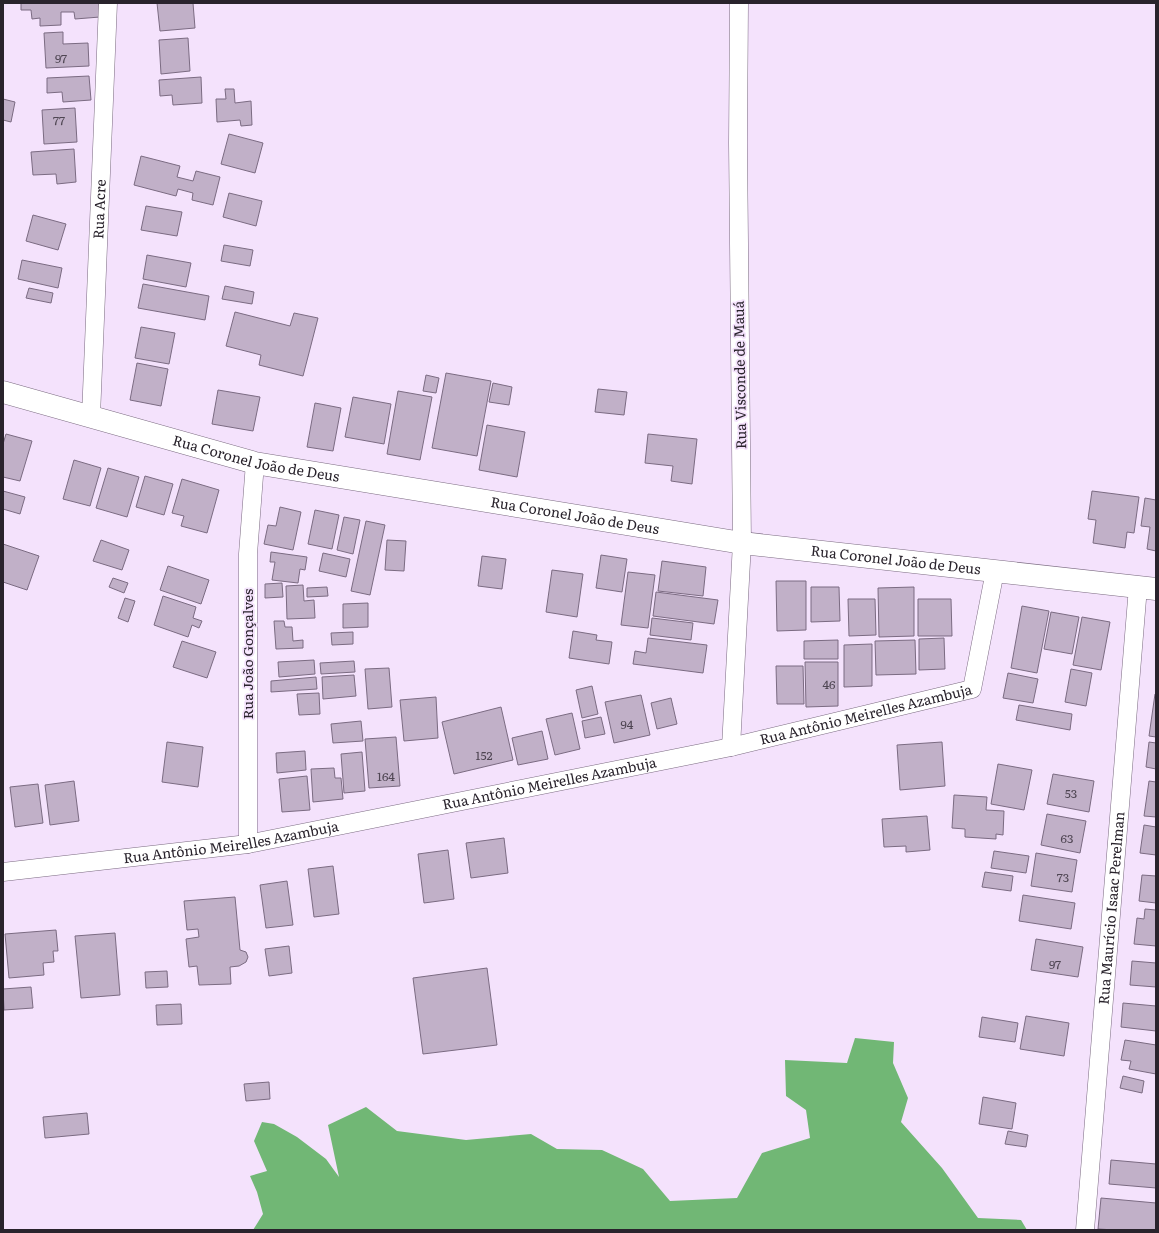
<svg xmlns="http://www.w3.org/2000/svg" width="1159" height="1233" font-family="Literata,serif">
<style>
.forest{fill:#71b775}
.building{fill:#c1b0c8;stroke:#7b6b82}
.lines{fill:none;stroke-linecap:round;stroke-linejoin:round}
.minor-casing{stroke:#7b6b81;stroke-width:19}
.tertiary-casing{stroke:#7b6b81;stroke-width:23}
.minor{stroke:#fff;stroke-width:18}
.tertiary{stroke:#fff;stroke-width:22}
.labels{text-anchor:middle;stroke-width:3.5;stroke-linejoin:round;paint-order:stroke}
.number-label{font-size:12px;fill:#4f4653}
.street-label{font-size:14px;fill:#29232c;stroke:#f4e2fc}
</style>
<rect width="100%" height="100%" fill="#f4e2fc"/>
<path class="forest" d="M 855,1038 L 894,1042 L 893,1063 L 908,1098 L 901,1122 L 942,1168 L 978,1218 L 1021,1220 L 1027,1230 L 253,1230 L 263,1214 L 257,1192 L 250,1176 L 267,1171 L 254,1141 L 262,1122 L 274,1124 L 297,1137 L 326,1159 L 339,1177 L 328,1125 L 366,1107 L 397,1131 L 466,1140 L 531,1134 L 557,1149 L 602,1150 L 643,1169 L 670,1201 L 737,1198 L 762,1153 L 810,1138 L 806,1110 L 786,1096 L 785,1060 L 847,1063 Z"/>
<path class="building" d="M 21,3 L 99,3 L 100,17 L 75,19 L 74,12 L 61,12 L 61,25 L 40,26 L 40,18 L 32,19 L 31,10 L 21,10 Z
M 157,3 L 193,3 L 195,28 L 160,31 Z
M 63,32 L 63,44 L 88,43 L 89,66 L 46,68 L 44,33 Z
M 188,38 L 190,71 L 161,74 L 159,40 Z
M 89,76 L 91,100 L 63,102 L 62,92 L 47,93 L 47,78 Z
M 201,77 L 202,103 L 173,105 L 172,95 L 160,96 L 159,80 Z
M 225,89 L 234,89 L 235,103 L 251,101 L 252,125 L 241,126 L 240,120 L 217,122 L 216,99 L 226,99 Z
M 3,99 L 15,102 L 11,122 L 3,120 Z
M 75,108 L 77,142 L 44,144 L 42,110 Z
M 229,134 L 263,143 L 255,173 L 221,164 Z
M 74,149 L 76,182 L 57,184 L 56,174 L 33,175 L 31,152 Z
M 141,156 L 180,166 L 177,177 L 193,181 L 196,171 L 220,177 L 213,205 L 192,200 L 193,193 L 178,189 L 176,196 L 134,185 Z
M 229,193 L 262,201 L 256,226 L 223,217 Z
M 146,206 L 182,212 L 177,236 L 141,230 Z
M 33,215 L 66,224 L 58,250 L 26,241 Z
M 224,245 L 253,250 L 250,266 L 221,261 Z
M 147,255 L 191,263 L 186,287 L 143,279 Z
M 22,260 L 62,268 L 58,288 L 18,279 Z
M 143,284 L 209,296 L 205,320 L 138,308 Z
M 225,286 L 254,292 L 252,304 L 222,299 Z
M 29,288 L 53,293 L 51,303 L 26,298 Z
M 235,312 L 290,326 L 294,313 L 318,318 L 303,376 L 259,365 L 261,355 L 226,346 Z
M 141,327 L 175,333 L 169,364 L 135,358 Z
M 137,363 L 168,369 L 161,406 L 130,400 Z
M 446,373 L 491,381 L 477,456 L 432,448 Z
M 426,375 L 439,378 L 436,393 L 423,391 Z
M 493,383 L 512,387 L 509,405 L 489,402 Z
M 598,389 L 627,392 L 624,415 L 595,412 Z
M 218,390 L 260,397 L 253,431 L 212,424 Z
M 398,391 L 432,397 L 420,460 L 387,454 Z
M 353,397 L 391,404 L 384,444 L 345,437 Z
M 315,403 L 341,408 L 333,451 L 307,447 Z
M 487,425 L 525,432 L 517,477 L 479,470 Z
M 6,434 L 32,441 L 20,481 L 3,477 L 3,444 Z
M 648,434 L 697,439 L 692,484 L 671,481 L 673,466 L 645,463 Z
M 74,460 L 101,468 L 90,506 L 63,499 Z
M 108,468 L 139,477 L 127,517 L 96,508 Z
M 145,476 L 173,484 L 164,515 L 136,507 Z
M 182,479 L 219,490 L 207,533 L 181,526 L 184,516 L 172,513 Z
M 3,491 L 25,497 L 20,514 L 3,509 Z
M 1092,491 L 1139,497 L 1134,533 L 1127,532 L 1125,548 L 1093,543 L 1096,520 L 1088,519 Z
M 1145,498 L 1156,500 L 1156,551 L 1147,549 L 1150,527 L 1141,526 Z
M 280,507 L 301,512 L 293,550 L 264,544 L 268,525 L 276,526 Z
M 315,510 L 339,515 L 332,549 L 308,544 Z
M 344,517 L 360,520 L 353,554 L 337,550 Z
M 366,521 L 385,525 L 370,595 L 351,591 Z
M 101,540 L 129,550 L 122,570 L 93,561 Z
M 387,540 L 406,541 L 404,571 L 385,570 Z
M 3,544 L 39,556 L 27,590 L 3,582 Z
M 271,552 L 307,557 L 305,570 L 300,569 L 298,583 L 272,580 L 275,562 L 270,562 Z
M 323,553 L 350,559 L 346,577 L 319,571 Z
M 601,555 L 627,559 L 622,592 L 596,588 Z
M 482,556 L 506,559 L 502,589 L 478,586 Z
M 662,561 L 706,567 L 703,596 L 658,591 Z
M 168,566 L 209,580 L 201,604 L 160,590 Z
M 552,570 L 583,574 L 577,617 L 546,612 Z
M 628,572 L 655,575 L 648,628 L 621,625 Z
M 113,578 L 128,583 L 124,593 L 109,587 Z
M 776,581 L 806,581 L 806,630 L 777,631 Z
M 282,583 L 283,597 L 265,598 L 265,584 Z
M 303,585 L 304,601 L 314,600 L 315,618 L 287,619 L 286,586 Z
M 327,587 L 328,596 L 307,597 L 307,588 Z
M 811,587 L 839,587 L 840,621 L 811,622 Z
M 914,587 L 914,636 L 879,637 L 878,588 Z
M 656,592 L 718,600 L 714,624 L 653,616 Z
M 163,596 L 196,607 L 193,618 L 202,621 L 199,628 L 192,625 L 188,637 L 154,625 Z
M 125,598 L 135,601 L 128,622 L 118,618 Z
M 848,599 L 875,599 L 876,635 L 849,636 Z
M 918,599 L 951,599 L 952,636 L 918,636 Z
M 368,603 L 368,627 L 343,628 L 343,604 Z
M 1022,606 L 1049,611 L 1037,673 L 1011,668 Z
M 1051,612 L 1079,617 L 1072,654 L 1044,649 Z
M 1082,617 L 1110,622 L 1101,670 L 1073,665 Z
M 652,618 L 693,623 L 691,640 L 650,635 Z
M 274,621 L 284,621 L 285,627 L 292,627 L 293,641 L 303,640 L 303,648 L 276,649 Z
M 573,631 L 597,635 L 596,640 L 612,642 L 609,664 L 569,658 Z
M 353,632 L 353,644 L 332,645 L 331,633 Z
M 648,638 L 707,645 L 703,673 L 633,664 L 635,651 L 646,653 Z
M 944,638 L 945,669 L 919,670 L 919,639 Z
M 838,640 L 838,659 L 804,659 L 804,641 Z
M 915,640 L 916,674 L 876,675 L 875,641 Z
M 182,641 L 216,652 L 207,678 L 173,667 Z
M 872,644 L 872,686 L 844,687 L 844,645 Z
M 314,660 L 315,674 L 279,677 L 278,662 Z
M 354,661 L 355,672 L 321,674 L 320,663 Z
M 805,662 L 838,662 L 838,706 L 806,707 Z
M 776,666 L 803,666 L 804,704 L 777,704 Z
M 389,668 L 392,707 L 368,709 L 365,669 Z
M 1071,669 L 1092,673 L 1086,706 L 1065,702 Z
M 1008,673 L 1038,679 L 1033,703 L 1003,698 Z
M 354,675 L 356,696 L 323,699 L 322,677 Z
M 316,677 L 317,689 L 271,692 L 271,681 Z
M 592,686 L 598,714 L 582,718 L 576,690 Z
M 319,693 L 320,714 L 299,715 L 297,694 Z
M 1155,694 L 1156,694 L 1156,737 L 1149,736 Z
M 641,695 L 650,735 L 614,743 L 605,702 Z
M 436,697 L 438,738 L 404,741 L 400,700 Z
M 671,698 L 677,724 L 657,729 L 651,703 Z
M 1019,705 L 1072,714 L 1070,730 L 1016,720 Z
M 501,707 L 513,760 L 454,774 L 442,722 Z
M 572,713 L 580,749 L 555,755 L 546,719 Z
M 601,717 L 605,734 L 585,738 L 582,721 Z
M 361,721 L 363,741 L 333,743 L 331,724 Z
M 542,731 L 548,759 L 518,765 L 512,738 Z
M 396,737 L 400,786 L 369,788 L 365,739 Z
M 167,742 L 203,747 L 198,787 L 162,782 Z
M 942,742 L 945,786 L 900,790 L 897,745 Z
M 1149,742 L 1156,743 L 1156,769 L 1146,767 Z
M 305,751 L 306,770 L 277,773 L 276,753 Z
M 362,752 L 365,791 L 344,793 L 341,754 Z
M 998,764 L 1032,770 L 1024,810 L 991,804 Z
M 334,768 L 335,778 L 341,778 L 343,799 L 313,802 L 311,769 Z
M 1053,774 L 1094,781 L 1089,812 L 1047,804 Z
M 307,776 L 310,810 L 282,812 L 279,779 Z
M 74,781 L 79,821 L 50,825 L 45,785 Z
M 1149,781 L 1156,782 L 1156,817 L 1144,816 Z
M 38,784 L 43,823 L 15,827 L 10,787 Z
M 954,795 L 987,797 L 986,810 L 1004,811 L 1003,835 L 996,834 L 996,839 L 965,837 L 965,829 L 952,828 Z
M 1047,814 L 1086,821 L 1080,853 L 1041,845 Z
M 927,816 L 930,850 L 906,852 L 906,846 L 884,847 L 882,819 Z
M 1144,825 L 1156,827 L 1156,855 L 1140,853 Z
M 504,838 L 508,873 L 471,878 L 466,843 Z
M 448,850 L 454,899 L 424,903 L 418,854 Z
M 994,851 L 1029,856 L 1026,873 L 991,868 Z
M 1036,853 L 1077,860 L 1072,892 L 1031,886 Z
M 333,866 L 339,914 L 314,917 L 308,869 Z
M 985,872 L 1013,876 L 1011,891 L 982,887 Z
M 1142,875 L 1156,876 L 1156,903 L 1139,901 Z
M 287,881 L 293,925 L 266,928 L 260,885 Z
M 1023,895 L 1075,903 L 1071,929 L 1019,921 Z
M 235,897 L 240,950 L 246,952 L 248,957 L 246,962 L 239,966 L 230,967 L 231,984 L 199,985 L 197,966 L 189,967 L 186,939 L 199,937 L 198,929 L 187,930 L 184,901 Z
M 1145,909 L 1156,910 L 1156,946 L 1134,944 L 1137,918 L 1144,919 Z
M 56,930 L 58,951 L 53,951 L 54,962 L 43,963 L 44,975 L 9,978 L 5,934 Z
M 115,933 L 120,995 L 81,998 L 75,936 Z
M 1036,939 L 1083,947 L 1078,977 L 1031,970 Z
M 289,946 L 292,973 L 269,976 L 265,949 Z
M 1132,961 L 1156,963 L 1156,987 L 1130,985 Z
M 487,968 L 497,1045 L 423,1054 L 413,978 Z
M 167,971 L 168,987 L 146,988 L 145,972 Z
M 31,987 L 33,1008 L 4,1010 L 3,989 Z
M 1123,1003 L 1156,1006 L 1156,1031 L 1121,1027 Z
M 181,1004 L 182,1024 L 157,1025 L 156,1005 Z
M 1026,1016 L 1069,1023 L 1064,1056 L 1020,1049 Z
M 982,1017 L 1018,1023 L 1015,1042 L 979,1037 Z
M 1125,1040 L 1156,1045 L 1156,1074 L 1129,1069 L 1131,1061 L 1121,1060 Z
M 1123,1076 L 1144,1081 L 1142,1093 L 1120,1088 Z
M 269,1082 L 270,1099 L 246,1101 L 244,1084 Z
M 983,1097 L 1016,1103 L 1012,1129 L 979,1124 Z
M 87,1113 L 89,1134 L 45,1138 L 43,1117 Z
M 1008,1131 L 1028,1135 L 1026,1147 L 1005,1144 Z
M 1111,1160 L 1156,1164 L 1156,1188 L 1109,1184 Z
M 1101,1198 L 1156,1203 L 1156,1230 L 1115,1230 L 1098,1229 Z"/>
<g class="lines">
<g class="minor-casing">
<g id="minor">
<path id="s1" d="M 91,416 L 108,3"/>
<path d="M 731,747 L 742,543 L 738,143 L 739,3"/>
<path d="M 248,844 L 248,554 L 255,463"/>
<path id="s2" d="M 3,872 L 248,844 L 731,747 L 972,689 L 995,571"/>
<path id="s3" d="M 1085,1230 L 1138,587"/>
</g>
</g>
<g class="tertiary-casing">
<g id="tertiary">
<path id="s4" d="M 3,392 L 255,463 L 742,543 L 1156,589"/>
</g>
</g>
<use href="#minor" class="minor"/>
<use href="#tertiary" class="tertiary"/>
</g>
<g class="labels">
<g class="number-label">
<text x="61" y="63">97</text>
<text x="59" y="125">77</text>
<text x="829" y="689">46</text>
<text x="627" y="729">94</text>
<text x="484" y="760">152</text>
<text x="386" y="781">164</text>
<text x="1071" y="798">53</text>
<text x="1067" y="843">63</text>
<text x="1063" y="882">73</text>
<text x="1055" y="969">97</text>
</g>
<g class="street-label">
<text dy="5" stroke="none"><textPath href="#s1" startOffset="207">Rua Acre</textPath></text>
<text transform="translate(740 375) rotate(-91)" y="5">Rua Visconde de Mauá</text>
<text dy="5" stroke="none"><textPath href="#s4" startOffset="262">Rua Coronel João de Deus</textPath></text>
<text dy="5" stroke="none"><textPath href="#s4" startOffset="586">Rua Coronel João de Deus</textPath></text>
<text dy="5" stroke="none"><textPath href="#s4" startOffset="910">Rua Coronel João de Deus</textPath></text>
<text transform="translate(248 654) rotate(-90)" y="5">Rua João Gonçalves</text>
<text dy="5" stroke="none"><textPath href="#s2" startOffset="878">Rua Antônio Meirelles Azambuja</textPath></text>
<text dy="5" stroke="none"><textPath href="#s2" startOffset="554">Rua Antônio Meirelles Azambuja</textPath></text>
<text dy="5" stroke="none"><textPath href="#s2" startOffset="230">Rua Antônio Meirelles Azambuja</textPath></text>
<text dy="5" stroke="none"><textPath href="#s3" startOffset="323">Rua Maurício Isaac Perelman</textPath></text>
</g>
</g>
<rect width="1159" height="1233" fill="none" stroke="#29232c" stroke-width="8"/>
</svg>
